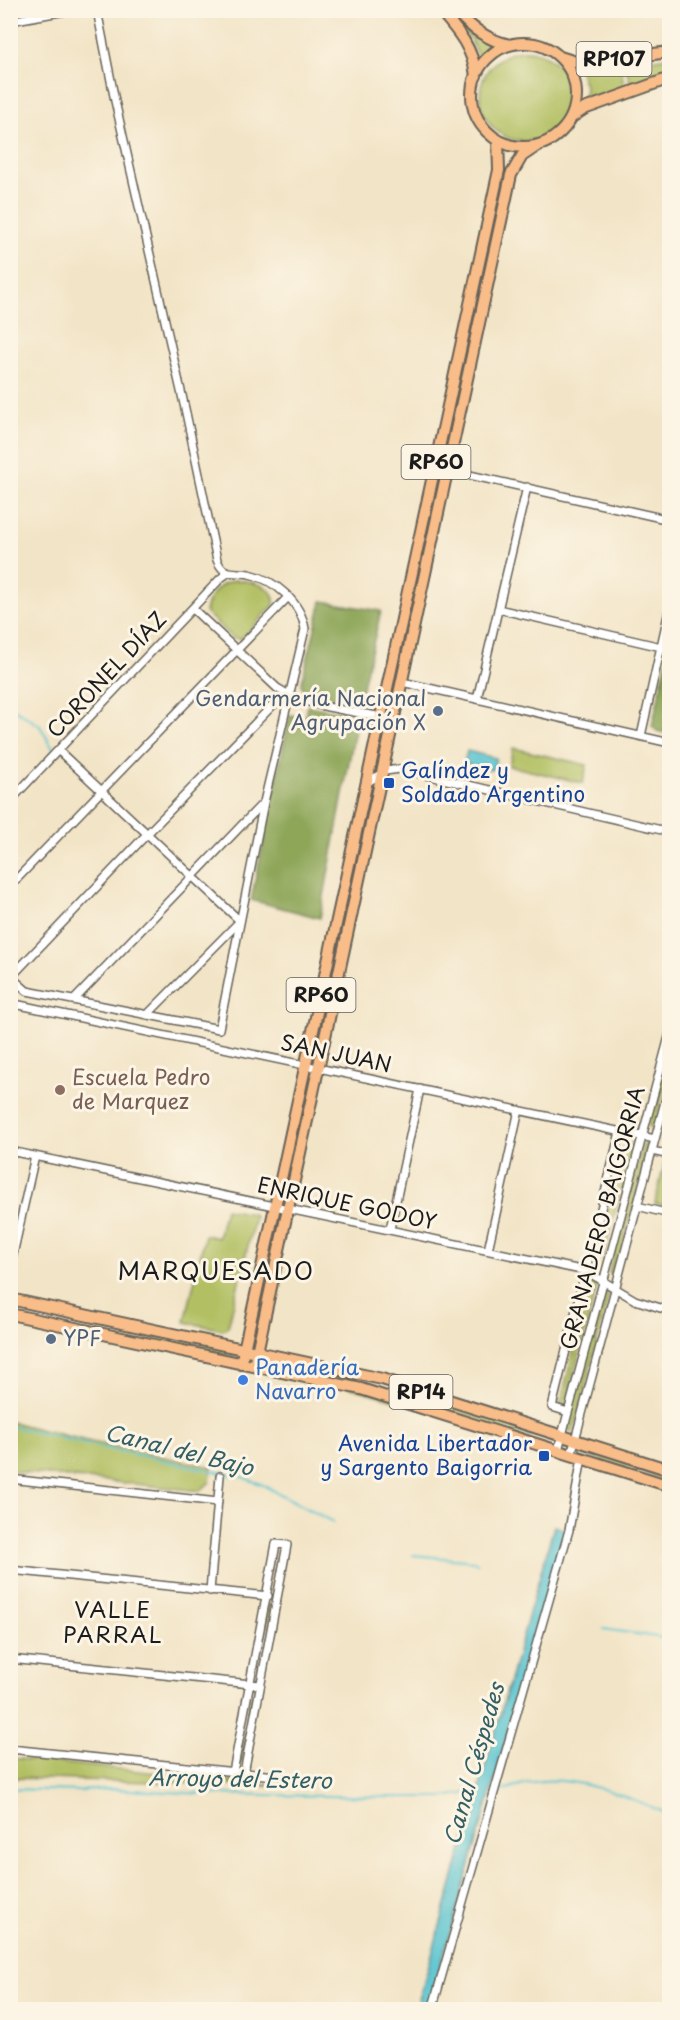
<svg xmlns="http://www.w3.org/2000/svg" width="680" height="2020" font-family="'Playpen Sans',sans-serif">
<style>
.green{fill:#b2c063;stroke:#676e40;stroke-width:1.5}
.forest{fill:#8da659;stroke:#54613a;stroke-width:1.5}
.water{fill:#57c3d0;stroke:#3a7076;stroke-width:1.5}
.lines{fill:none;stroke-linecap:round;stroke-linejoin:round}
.stream{stroke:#57c3d0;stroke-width:2}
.minor-casing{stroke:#676258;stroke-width:10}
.primary-casing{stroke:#676258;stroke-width:14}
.minor{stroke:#fff;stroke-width:7}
.primary{stroke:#f8bd89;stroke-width:10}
.service-dot{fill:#5c6f8a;stroke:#fcf5e5;stroke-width:2}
.transit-dot{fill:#1a4fb4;stroke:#fcf5e5;stroke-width:2}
.education-dot{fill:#8d6e63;stroke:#fcf5e5;stroke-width:2}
.shop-dot{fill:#3f7fe0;stroke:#fcf5e5;stroke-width:2}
.labels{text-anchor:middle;stroke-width:6;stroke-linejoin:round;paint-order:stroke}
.shield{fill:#fcf5e5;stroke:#5f5d58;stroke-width:1.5}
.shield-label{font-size:20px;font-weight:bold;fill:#1c1c1c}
.street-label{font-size:21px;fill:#1c1c1c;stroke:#fcf5e5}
.service-label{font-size:21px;fill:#4e5e75;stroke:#fcf5e5;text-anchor:end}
.transit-label{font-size:21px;fill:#164399;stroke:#fcf5e5;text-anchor:start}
.education-label{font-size:21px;fill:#785e54;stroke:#fcf5e5;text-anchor:start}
.shop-label{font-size:21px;fill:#366cbe;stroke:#fcf5e5;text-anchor:start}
.water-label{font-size:22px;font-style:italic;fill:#345f64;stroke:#fcf5e5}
.neighbourhood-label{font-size:22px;letter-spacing:1.5px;fill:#1c1c1c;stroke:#fcf5e5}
.quarter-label{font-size:24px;letter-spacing:1.5px;fill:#1c1c1c;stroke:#fcf5e5}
</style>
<rect width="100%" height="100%" fill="#fcf5e5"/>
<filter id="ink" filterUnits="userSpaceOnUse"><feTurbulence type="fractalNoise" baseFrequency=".0167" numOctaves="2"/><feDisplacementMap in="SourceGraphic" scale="12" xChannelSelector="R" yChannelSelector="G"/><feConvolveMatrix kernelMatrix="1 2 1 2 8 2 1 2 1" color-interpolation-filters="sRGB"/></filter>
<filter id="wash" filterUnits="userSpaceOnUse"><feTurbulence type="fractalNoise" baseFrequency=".008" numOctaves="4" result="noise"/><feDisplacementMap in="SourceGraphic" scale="24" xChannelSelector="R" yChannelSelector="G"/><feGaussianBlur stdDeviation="1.35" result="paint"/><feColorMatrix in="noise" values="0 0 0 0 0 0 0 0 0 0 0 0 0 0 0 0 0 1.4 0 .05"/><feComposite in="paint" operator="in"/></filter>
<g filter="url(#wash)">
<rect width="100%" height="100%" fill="#f2e4c6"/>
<path class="green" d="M 456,16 L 476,37 L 492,45 L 478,57 L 470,38 L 453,19 Z
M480 96a45 45 0 1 1 90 0a45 45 0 1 1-90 0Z
M 669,57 L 669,73 L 631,87 L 625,63 Z
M 620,64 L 625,90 L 584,104 L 585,86 L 579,68 Z
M 502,180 L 505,181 L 393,697 L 390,696 Z
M 235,580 C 251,581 277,585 274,605 L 241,639 L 233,638 L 205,612 C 208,596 219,583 235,580 Z
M 513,748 L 587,765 L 583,783 L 509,766 Z
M 375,782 L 318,1047 L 370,794 Z
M 669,1045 L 669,1068 L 654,1128 L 651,1129 L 648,1126 Z
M 628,1143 L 632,1144 L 632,1148 L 604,1255 L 599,1258 L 597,1253 L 624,1145 Z
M 645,1143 L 649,1146 L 615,1274 L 611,1275 L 609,1272 L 643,1145 Z
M 665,1161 L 669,1162 L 669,1207 L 655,1203 Z
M 225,1209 L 253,1214 L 255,1217 L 228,1327 L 223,1330 L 185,1322 L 205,1235 L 218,1238 Z
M 593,1283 L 597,1287 L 565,1407 L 563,1408 L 560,1405 L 590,1284 Z
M 607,1292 L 609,1295 L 574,1430 L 571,1432 L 568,1428 L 604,1293 Z
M 81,1319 L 233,1351 L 234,1355 L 232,1357 L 79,1324 Z
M 273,1360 L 365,1381 L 531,1433 L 530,1438 L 272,1366 Z
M 11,1422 L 91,1442 L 212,1467 L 210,1482 L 200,1491 L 11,1471 Z
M 586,1449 L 669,1475 L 669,1481 L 585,1455 L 584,1452 Z
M 268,1604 L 272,1605 L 256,1677 L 255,1675 Z
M 253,1694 L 254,1695 L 242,1763 L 239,1764 L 251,1695 Z
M 11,1758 L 286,1786 L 11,1778 Z"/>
<path class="forest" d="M 322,601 L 381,611 L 362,690 L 359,694 L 357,702 L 310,693 L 304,690 L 301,685 Z
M 669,658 L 669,734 L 657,731 L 652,726 L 667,660 Z
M 307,706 L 354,714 L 353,722 L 355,730 L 320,918 L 251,900 L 290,715 L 305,718 Z"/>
<path class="water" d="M 467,751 L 496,758 L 493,770 L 464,763 Z
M 554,1526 L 567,1530 L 428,2009 L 416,2010 Z"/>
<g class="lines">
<path class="stream" d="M 10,706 L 40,726 L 53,749
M 10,1426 L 90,1445 L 242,1477 L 263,1485 L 333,1522
M 413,1555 L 474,1561 L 478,1564
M 604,1629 L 670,1639
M 10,1789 L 79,1791 L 111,1789 L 208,1794 L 391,1797 L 442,1797 L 469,1793
M 502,1790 C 513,1788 523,1783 534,1782 C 575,1774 632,1798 670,1815"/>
</g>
</g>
<g filter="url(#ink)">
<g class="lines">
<g class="minor-casing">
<path id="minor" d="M 10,21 L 71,10
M 465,474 L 670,520
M 193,609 L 277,688 C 305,707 359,712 394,719
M 498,609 L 670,649
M 402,682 L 670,743
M 477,699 L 527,487
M 641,736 L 670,606
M 59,751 L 240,921 L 147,1015
M 368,782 L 385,771 L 400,769 L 670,832
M 10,801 L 221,578 L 228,573
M 10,886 L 288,597
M 10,976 L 27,991 L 219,1029 L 264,802 L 305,629 C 301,602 275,580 249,574 C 242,572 232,574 226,571 C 221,569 219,565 217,560 L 186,413 L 115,101 L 97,10
M 11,977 L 147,834 L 273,705 L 289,695
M 74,1000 L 263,803
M 10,1003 L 655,1139
M 10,1151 L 586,1271 L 635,1300 L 670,1311
M 652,1151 L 670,1155
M 637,1206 L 670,1214
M 390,1229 L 420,1089
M 488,1250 L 519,1110
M 10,1268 L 35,1156
M 568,1412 L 552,1407 L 620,1132
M 558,1450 L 670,1033
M 571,1455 L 670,1083
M 10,1479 L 218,1502
M 10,1570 L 268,1596
M 210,1591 L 220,1476
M 10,1659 L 260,1685
M 10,1749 L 285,1777
M 233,1772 L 276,1544 L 287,1545 L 244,1773
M 432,2010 L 569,1530 L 582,1458"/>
</g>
<g class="primary-casing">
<path id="primary" d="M 440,10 C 458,31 473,48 476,76
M 455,10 C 471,28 487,40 510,45
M472 95a52 52 0 1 1 104 0a52 52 0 1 1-104 0Z
M 560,57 L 579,63 L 670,52
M 572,117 L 584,109 L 670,78
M 10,1299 L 382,1379 L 670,1470
M 10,1314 L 361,1389 L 670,1486
M 241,1364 L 499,170 L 498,140
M 254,1366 L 511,175 L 522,156 L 537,146"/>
</g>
<use href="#minor" class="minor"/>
<use href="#primary" class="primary"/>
</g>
</g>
<g class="service-dot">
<circle cx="438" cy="711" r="6"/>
<circle cx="51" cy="1339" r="6"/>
</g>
<g class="transit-dot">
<rect x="383" y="777" width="12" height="12" rx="3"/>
<rect x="538" y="1450" width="12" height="12" rx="3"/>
</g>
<circle class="education-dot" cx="60" cy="1090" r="6"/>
<circle class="shop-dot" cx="243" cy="1380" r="6"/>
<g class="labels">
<g class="shield">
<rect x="576.5" y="42" width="75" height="34" rx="4.5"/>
<rect x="401.5" y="445" width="69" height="34" rx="4.5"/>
<rect x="286.5" y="978" width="69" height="34" rx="4.5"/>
<rect x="389.5" y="1375" width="63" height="34" rx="4.5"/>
</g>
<g class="shield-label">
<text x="614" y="66">RP107</text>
<text x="436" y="469">RP60</text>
<text x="321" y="1002">RP60</text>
<text x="421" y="1399">RP14</text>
</g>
<g class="street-label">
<text transform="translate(107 675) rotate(-47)" y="7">CORONEL DÍAZ</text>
<text transform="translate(336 1054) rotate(12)" y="7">SAN JUAN</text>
<text transform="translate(347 1204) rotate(12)" y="7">ENRIQUE GODOY</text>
<text transform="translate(603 1218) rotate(-75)" y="7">GRANADERO BAIGORRIA</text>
</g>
<g class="service-label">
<text x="426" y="706">Gendarmería Nacional<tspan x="426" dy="24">Agrupación X</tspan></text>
<text x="63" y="1346" text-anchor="start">YPF</text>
</g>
<g class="transit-label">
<text x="401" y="778">Galíndez y<tspan x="401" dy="24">Soldado Argentino</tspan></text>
<text x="532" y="1451" text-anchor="end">Avenida Libertador<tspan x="532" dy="24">y Sargento Baigorria</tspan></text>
</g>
<g class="education-label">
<text x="72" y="1085">Escuela Pedro<tspan x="72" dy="24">de Marquez</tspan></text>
</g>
<g class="shop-label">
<text x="255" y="1375">Panadería<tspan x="255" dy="24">Navarro</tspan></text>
</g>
<g class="water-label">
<text transform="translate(179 1450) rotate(14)" y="8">Canal del Bajo</text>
<text transform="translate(474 1764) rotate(-74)" y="8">Canal Céspedes</text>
<text transform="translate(240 1779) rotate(1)" y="8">Arroyo del Estero</text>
</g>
<g class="neighbourhood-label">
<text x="113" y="1618">VALLE<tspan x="113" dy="25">PARRAL</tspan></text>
</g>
<g class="quarter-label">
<text x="216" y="1280">MARQUESADO</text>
</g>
</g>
<rect width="680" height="2020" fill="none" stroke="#fcf5e5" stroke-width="36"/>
</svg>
